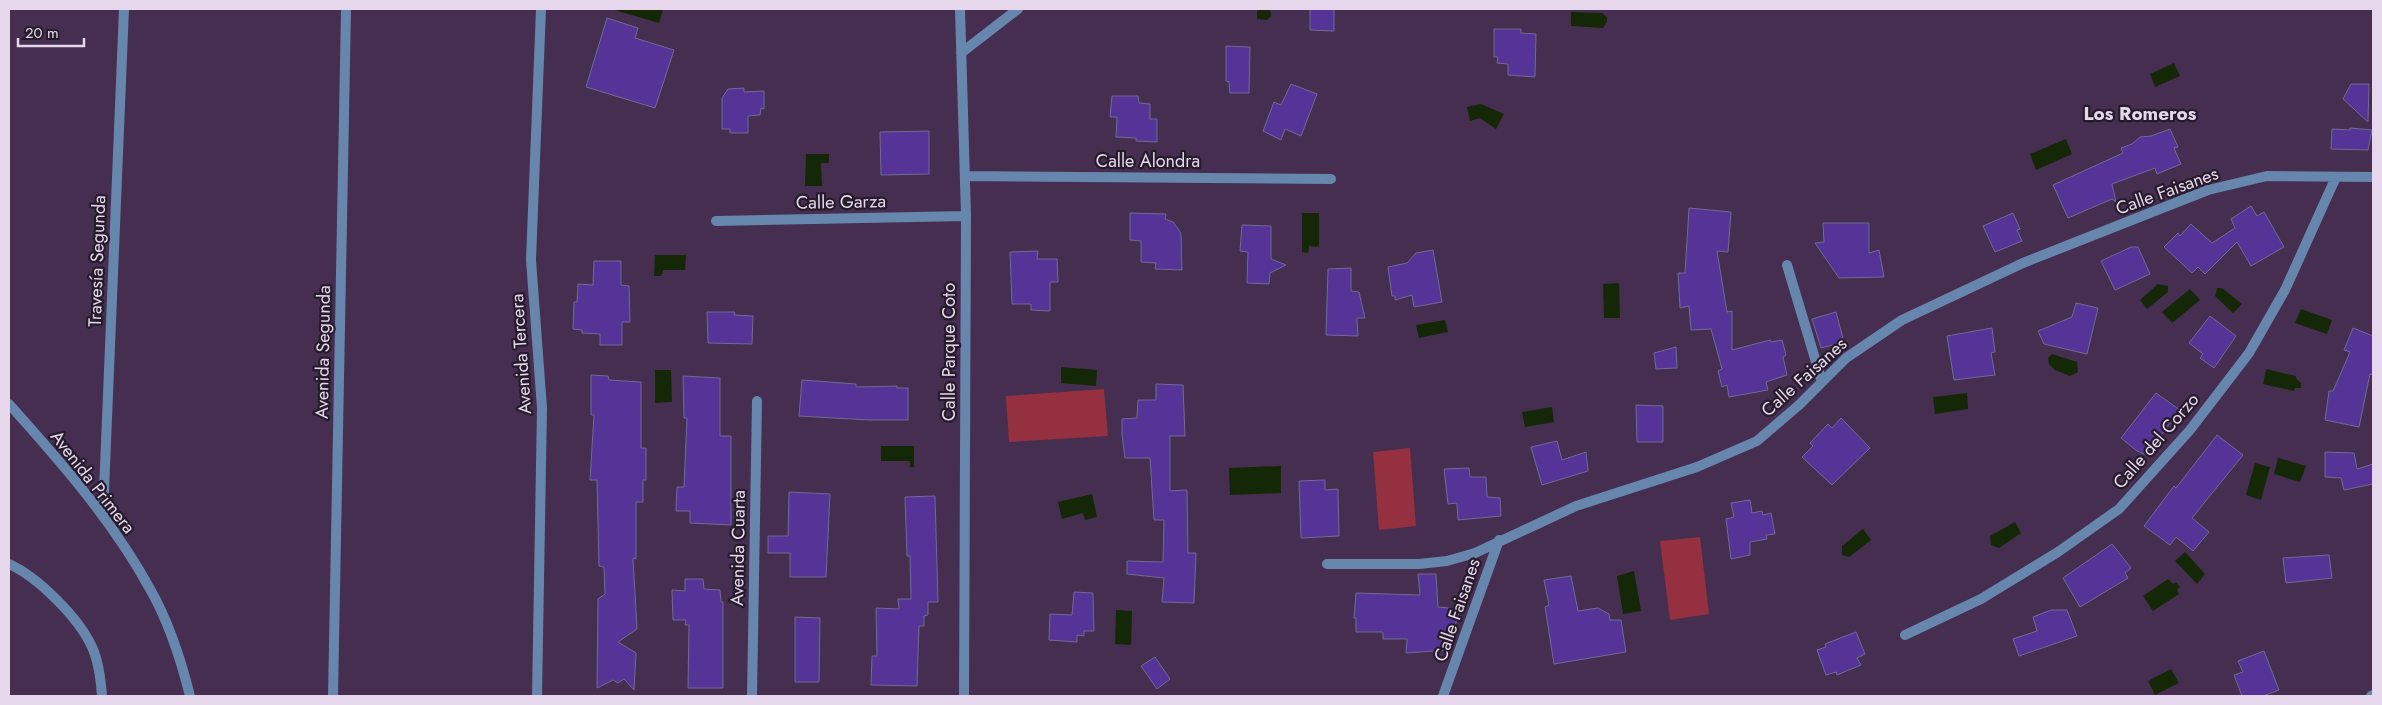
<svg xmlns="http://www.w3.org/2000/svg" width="2382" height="705" font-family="Jost,sans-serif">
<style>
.green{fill:#953040}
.water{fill:#142807}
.building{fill:#563497;stroke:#736993}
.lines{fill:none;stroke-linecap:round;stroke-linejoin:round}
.minor{stroke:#6786ad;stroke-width:10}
.labels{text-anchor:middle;stroke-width:4.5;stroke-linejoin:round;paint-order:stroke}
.street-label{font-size:18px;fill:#e6d7ec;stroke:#261b2b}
.neighbourhood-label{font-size:19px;font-weight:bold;fill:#e6d7ec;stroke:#261b2b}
</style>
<rect width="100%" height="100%" fill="#452e50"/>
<path class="green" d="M 1104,389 L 1108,436 L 1009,442 L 1006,396 Z
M 1410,448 L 1416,526 L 1379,530 L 1373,452 Z
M 1700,537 L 1709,614 L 1670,620 L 1660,541 Z"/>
<path class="water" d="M 611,9 L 663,9 L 659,23 Z
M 1257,9 L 1270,9 L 1271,16 L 1267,20 L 1257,19 Z
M 1571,12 L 1602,13 L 1607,17 L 1607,22 L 1603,28 L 1571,26 Z
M 2174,63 L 2180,76 L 2155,87 L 2150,74 Z
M 1481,104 L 1504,114 L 1496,129 L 1480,118 L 1470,121 L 1467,107 Z
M 2066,139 L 2072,154 L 2036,170 L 2030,154 Z
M 806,154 L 829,154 L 829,163 L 821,163 L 822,186 L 805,186 Z
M 1302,213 L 1319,213 L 1319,247 L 1309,246 L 1308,253 L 1302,252 Z
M 655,255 L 686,255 L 685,270 L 663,270 L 661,276 L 654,276 Z
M 1619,283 L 1620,318 L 1604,318 L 1603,284 Z
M 2158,284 L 2168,286 L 2168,292 L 2147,309 L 2140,300 Z
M 2217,288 L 2222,288 L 2242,304 L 2233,313 L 2215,296 Z
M 2190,289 L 2200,300 L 2172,323 L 2162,312 Z
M 2301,309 L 2332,320 L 2327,334 L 2295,323 Z
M 1445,320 L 1448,332 L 1419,338 L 1416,325 Z
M 2052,354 L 2077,362 L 2078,372 L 2070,376 L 2055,370 L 2049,364 L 2048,358 Z
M 1061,367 L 1097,370 L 1096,386 L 1061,383 Z
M 2266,369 L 2296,376 L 2296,378 L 2301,383 L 2301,388 L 2295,388 L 2294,391 L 2263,384 Z
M 655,370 L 671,370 L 672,402 L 655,403 Z
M 1967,393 L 1968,409 L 1935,414 L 1933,397 Z
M 1552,407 L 1554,422 L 1525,427 L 1522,412 Z
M 881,446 L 914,446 L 914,467 L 910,467 L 910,461 L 881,461 Z
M 2278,458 L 2306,466 L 2300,482 L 2274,474 Z
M 2255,463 L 2270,467 L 2261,500 L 2246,495 Z
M 1281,466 L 1281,493 L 1230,495 L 1229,468 Z
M 1092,494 L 1097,517 L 1085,520 L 1083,513 L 1062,519 L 1058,502 Z
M 2015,522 L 2021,533 L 1999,548 L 1991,545 L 1990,536 Z
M 1863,529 L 1871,540 L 1849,557 L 1842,555 L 1842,546 Z
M 2185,552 L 2205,574 L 2197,584 L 2175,561 Z
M 1634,571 L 1641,611 L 1623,614 L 1617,576 Z
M 2168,579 L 2173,584 L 2176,582 L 2180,587 L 2177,589 L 2179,594 L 2153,611 L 2143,596 Z
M 1116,610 L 1132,611 L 1131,645 L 1115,644 Z
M 2171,669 L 2179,683 L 2155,695 L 2148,681 Z"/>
<path class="building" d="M 1310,9 L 1334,9 L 1334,31 L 1310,30 Z
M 607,18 L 638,28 L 635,38 L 674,50 L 655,108 L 586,87 Z
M 1494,29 L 1521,29 L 1521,33 L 1536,34 L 1535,77 L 1508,75 L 1508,64 L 1497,63 L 1498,57 L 1494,57 Z
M 1226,46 L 1250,47 L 1249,93 L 1230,93 L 1229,82 L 1226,81 Z
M 1291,84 L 1317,94 L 1301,136 L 1285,129 L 1281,140 L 1263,131 L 1274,102 L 1281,105 Z
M 2351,84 L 2369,84 L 2368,122 L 2343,99 Z
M 744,88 L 744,92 L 764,91 L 764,109 L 761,108 L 760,115 L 748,116 L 748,133 L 730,133 L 730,129 L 722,129 L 722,98 L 728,89 Z
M 1112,96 L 1138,96 L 1139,103 L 1150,104 L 1150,119 L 1157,119 L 1157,142 L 1136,141 L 1136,138 L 1116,137 L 1117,117 L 1110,117 Z
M 2350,128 L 2372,130 L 2368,150 L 2331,149 L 2332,129 L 2350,130 Z
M 2170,129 L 2178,147 L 2174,148 L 2181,164 L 2157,174 L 2155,168 L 2112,184 L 2116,202 L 2112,199 L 2068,218 L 2053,185 L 2123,153 L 2121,148 L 2132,144 L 2140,137 L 2151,136 Z
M 929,131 L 929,174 L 881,175 L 880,132 Z
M 2251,206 L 2257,216 L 2264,212 L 2284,247 L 2251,266 L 2237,242 L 2205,274 L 2198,267 L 2192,273 L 2164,247 L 2178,233 L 2180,236 L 2191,224 L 2212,243 L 2235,228 L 2231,219 Z
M 1689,208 L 1731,212 L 1728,252 L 1717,251 L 1727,312 L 1732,311 L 1732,350 L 1770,340 L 1771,342 L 1782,340 L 1786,355 L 1783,357 L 1787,375 L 1766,382 L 1768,390 L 1729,397 L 1727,385 L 1722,387 L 1718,371 L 1722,369 L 1711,329 L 1691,330 L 1689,306 L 1680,308 L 1678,273 L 1685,273 Z
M 1130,213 L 1166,214 L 1165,219 L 1173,222 L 1181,233 L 1182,270 L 1155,269 L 1156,263 L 1141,262 L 1141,241 L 1130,240 Z
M 2013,213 L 2020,229 L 2017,230 L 2022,241 L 1995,252 L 1983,226 Z
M 1823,223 L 1869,223 L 1869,253 L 1879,250 L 1884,277 L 1839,278 L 1815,243 L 1824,242 Z
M 1242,225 L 1271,226 L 1271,259 L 1286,265 L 1270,273 L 1269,284 L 1247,283 L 1248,252 L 1240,251 Z
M 2131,247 L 2138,247 L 2150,274 L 2115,290 L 2101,261 Z
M 1433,250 L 1442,302 L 1414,307 L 1412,295 L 1395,300 L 1395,296 L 1392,296 L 1388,267 L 1407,263 L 1416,253 Z
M 1038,251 L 1037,259 L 1057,259 L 1058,282 L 1050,282 L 1050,311 L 1031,310 L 1031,304 L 1012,304 L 1010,252 Z
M 594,261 L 621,261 L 621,285 L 629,286 L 630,322 L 622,322 L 622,345 L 600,345 L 600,334 L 582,333 L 582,330 L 573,329 L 574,302 L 577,302 L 578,284 L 593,285 Z
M 1351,268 L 1351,291 L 1359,292 L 1365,318 L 1357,318 L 1358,336 L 1326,335 L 1328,269 Z
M 2076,303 L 2098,308 L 2087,354 L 2044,344 L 2038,331 L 2072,317 Z
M 707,312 L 735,312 L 734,315 L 753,316 L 752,344 L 708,343 Z
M 1836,312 L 1844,342 L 1821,348 L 1812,319 Z
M 2210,316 L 2236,336 L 2214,368 L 2200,358 L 2203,354 L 2189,343 Z
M 1992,328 L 1995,352 L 1991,353 L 1995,375 L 1954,380 L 1947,336 Z
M 2353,328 L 2373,336 L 2373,375 L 2370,374 L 2359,427 L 2325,420 L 2329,391 L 2333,391 L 2350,352 L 2344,350 Z
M 1676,347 L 1677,368 L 1656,369 L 1654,353 Z
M 591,375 L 608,376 L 609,380 L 641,382 L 641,448 L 646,448 L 646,480 L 643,480 L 643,502 L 636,502 L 636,559 L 633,558 L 637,629 L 618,642 L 636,653 L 634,690 L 624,679 L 618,683 L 613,680 L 597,688 L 598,599 L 605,594 L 604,567 L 599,566 L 597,480 L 590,480 L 594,415 L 591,415 Z
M 683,376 L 720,378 L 720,436 L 731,436 L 731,525 L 690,523 L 690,511 L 676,511 L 677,487 L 684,487 L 687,418 L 684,418 Z
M 802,380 L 856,384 L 856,387 L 897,386 L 897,388 L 908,388 L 908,420 L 869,420 L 799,416 Z
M 1156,384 L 1183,385 L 1185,436 L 1170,436 L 1170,491 L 1187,490 L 1188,553 L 1196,553 L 1194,603 L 1162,602 L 1164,578 L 1127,574 L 1127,561 L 1163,562 L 1164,520 L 1154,520 L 1150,458 L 1125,458 L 1122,435 L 1122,419 L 1137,418 L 1138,400 L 1156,400 Z
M 2156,393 L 2180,410 L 2146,455 L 2137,451 L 2121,438 Z
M 1636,405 L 1663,406 L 1663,442 L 1637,442 Z
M 1841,418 L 1870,448 L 1832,485 L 1802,457 L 1813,446 L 1810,443 L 1828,424 L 1832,428 Z
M 2217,435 L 2243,455 L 2192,518 L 2209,532 L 2193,551 L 2176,537 L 2170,545 L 2144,526 L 2174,486 L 2176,488 Z
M 1557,441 L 1562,460 L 1586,452 L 1588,471 L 1542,485 L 1531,447 Z
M 2325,452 L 2354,453 L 2357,469 L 2373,464 L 2373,484 L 2344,490 L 2341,478 L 2325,477 Z
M 1469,468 L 1470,477 L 1486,477 L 1487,497 L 1500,498 L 1501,516 L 1458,520 L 1457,503 L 1448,504 L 1444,469 Z
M 1325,480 L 1325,490 L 1338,489 L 1339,536 L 1301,538 L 1299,481 Z
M 789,492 L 830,494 L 826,577 L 790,577 L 790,553 L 768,553 L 768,536 L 788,536 Z
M 935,496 L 938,602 L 928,602 L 928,615 L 924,616 L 924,626 L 919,626 L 917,686 L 871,685 L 872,656 L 877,656 L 876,608 L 899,609 L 898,599 L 911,599 L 910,556 L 907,556 L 905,497 Z
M 1750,500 L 1752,513 L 1762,511 L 1763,515 L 1771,513 L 1775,534 L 1766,535 L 1767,539 L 1750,542 L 1750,555 L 1731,559 L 1726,519 L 1734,517 L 1731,503 Z
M 2112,544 L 2131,568 L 2125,573 L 2128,578 L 2080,607 L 2063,578 Z
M 2329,555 L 2332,578 L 2286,583 L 2283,558 Z
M 1418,574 L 1436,574 L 1438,607 L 1460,609 L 1448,650 L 1406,653 L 1407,639 L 1383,639 L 1383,632 L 1356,632 L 1356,618 L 1354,618 L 1356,593 L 1420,595 Z
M 1571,576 L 1578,611 L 1598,608 L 1609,614 L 1610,620 L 1621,620 L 1626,652 L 1554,664 L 1545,607 L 1549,605 L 1544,580 Z
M 685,579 L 703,579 L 704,589 L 720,590 L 721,602 L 723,602 L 723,688 L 688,688 L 689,625 L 685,625 L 686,620 L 673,620 L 672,590 L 685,591 Z
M 1074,592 L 1093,593 L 1094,631 L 1084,631 L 1084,636 L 1077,635 L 1077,642 L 1049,640 L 1050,614 L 1072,615 Z
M 2051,610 L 2067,610 L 2077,636 L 2019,656 L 2013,639 L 2037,631 L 2033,617 Z
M 795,617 L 820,618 L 819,682 L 795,682 Z
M 1856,632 L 1865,654 L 1857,658 L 1861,665 L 1837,675 L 1836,672 L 1826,675 L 1817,650 L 1826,647 L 1825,644 Z
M 2264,651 L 2279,690 L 2263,696 L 2242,696 L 2234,675 L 2243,672 L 2238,661 Z
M 1155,657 L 1170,679 L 1157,689 L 1141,666 Z"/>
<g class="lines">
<path class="minor" d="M 960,9 L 966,216 L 964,696
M 961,53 L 1018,9
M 966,176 L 1331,179
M 716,221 L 966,216
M 1787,265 L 1822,382
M 9,404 C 60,461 113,521 150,589 C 169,622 181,660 190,696
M 103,515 L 124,9
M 9,564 C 38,577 79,618 92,647 C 98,660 101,682 102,696
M 1327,564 L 1419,564 L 1447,561 L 1475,553 L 1576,506 L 1697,467 L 1757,441 L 1799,405 L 1846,358 L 1902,320 L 2023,263 L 2208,190 L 2267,176 L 2373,177
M 1905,635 L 1981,599 L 2058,552 L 2119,509 L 2190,430 L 2249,353 L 2285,290 L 2336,177
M 333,696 L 346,9
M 537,696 L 542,408 L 531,260 L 541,9
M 752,696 L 757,401
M 1443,696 L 1499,540
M 2371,696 L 2373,695"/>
</g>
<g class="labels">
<g class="street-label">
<text x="1148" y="167">Calle Alondra</text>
<text transform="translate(2167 191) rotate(-20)" y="6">Calle Faisanes</text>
<text transform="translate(841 202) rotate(-1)" y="6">Calle Garza</text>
<text transform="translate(97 261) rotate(-88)" y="6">Travesía Segunda</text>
<text transform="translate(323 352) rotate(-89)" y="6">Avenida Segunda</text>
<text transform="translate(949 352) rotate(-90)" y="6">Calle Parque Coto</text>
<text transform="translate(521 354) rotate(-94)" y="6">Avenida Tercera</text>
<text transform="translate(1804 377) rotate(-42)" y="6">Calle Faisanes</text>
<text transform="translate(2156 441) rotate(-49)" y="6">Calle del Corzo</text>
<text transform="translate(93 482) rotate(52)" y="6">Avenida Primera</text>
<text transform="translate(738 548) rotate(-89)" y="6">Avenida Cuarta</text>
<text transform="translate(1457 610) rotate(-71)" y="6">Calle Faisanes</text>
</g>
<g class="neighbourhood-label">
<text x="2140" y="120">Los Romeros</text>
</g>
</g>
<rect width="2382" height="705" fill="none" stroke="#e6d7ec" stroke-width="20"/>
<path d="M18 38v8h66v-8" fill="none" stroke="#e6d7ec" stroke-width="2.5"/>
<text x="25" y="38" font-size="15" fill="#e6d7ec" stroke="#261b2b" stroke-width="4" paint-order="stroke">20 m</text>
</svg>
